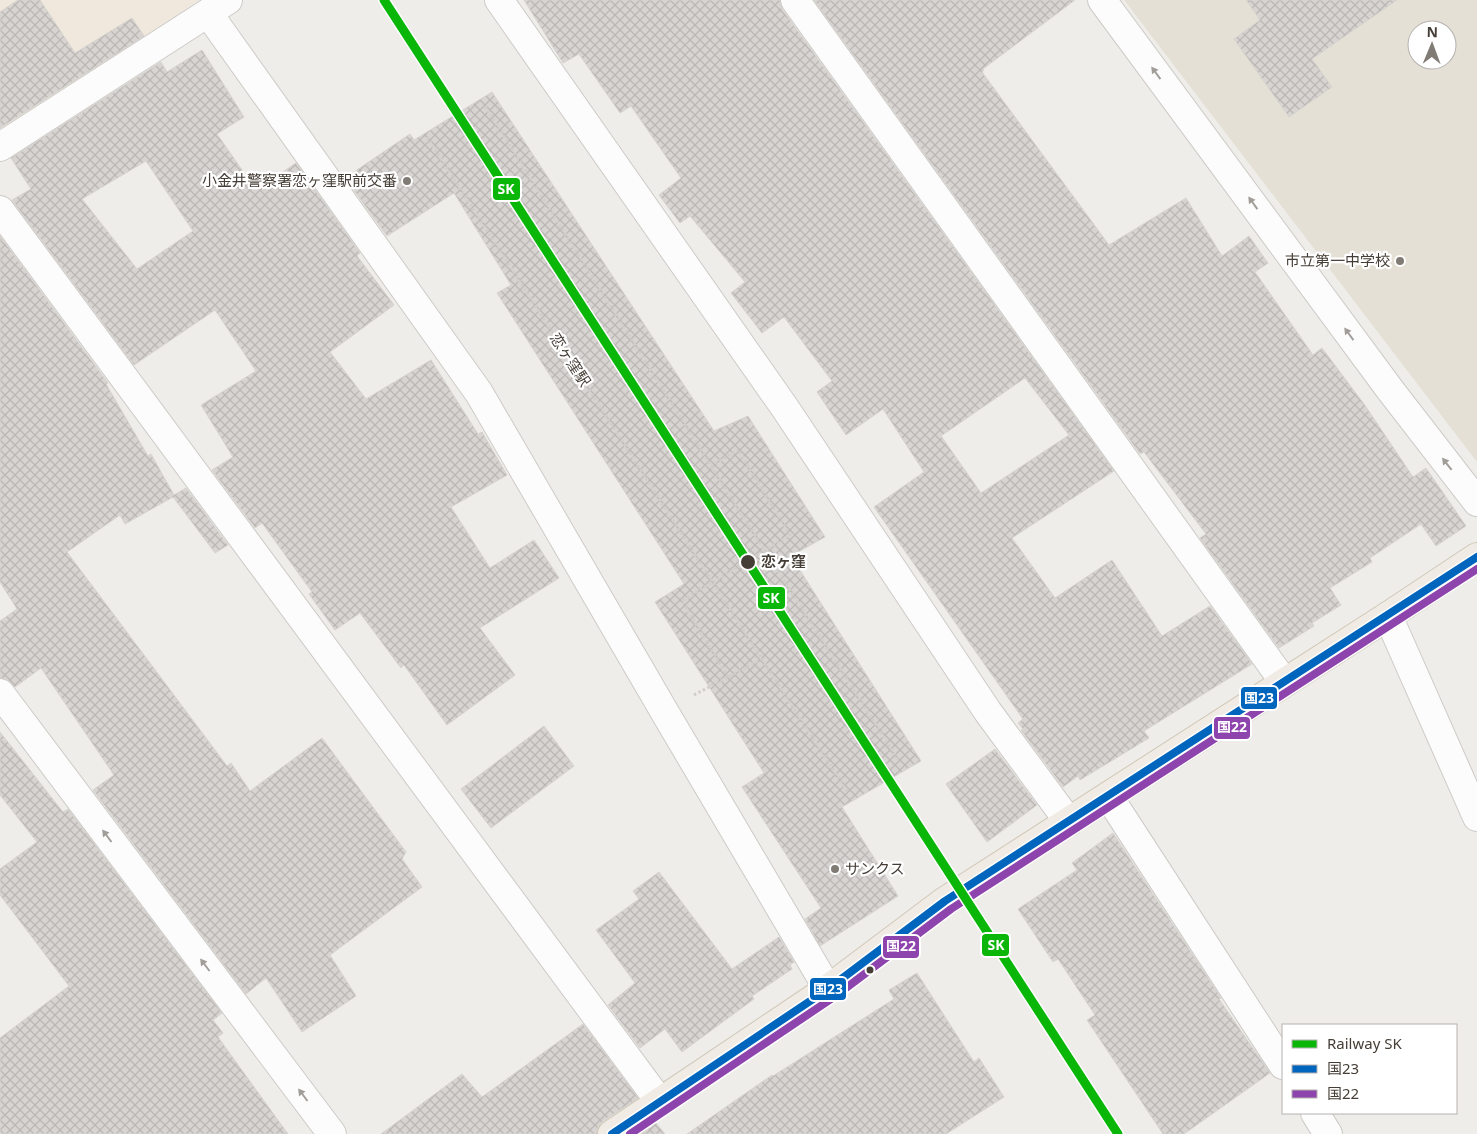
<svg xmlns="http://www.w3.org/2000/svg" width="1477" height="1134" font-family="'Noto Sans','Noto Sans JP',sans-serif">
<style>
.commercial{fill:#f1e8dd}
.education{fill:#e5e0d6;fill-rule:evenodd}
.building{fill:url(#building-cross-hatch);stroke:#d7d4d0;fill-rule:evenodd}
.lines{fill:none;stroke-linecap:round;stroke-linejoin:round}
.minor-casing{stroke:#cdcbc7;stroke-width:30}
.major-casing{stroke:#d0c8b8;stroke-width:30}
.path{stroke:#d0cdcb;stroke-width:3;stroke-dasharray:2.5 2.5;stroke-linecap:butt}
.minor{stroke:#fdfcfc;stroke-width:28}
.major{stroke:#f0ebe4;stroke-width:28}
.path-bridge{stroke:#d0cdcb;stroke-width:3;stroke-dasharray:2.5 2.5;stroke-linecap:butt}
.bus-1-casing{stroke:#fff;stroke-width:11}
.bus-2-casing{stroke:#fff;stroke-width:11}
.bus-1{stroke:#0065bd;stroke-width:8}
.bus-2{stroke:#8e44ad;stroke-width:8}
.rail-1-casing{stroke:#fff;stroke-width:12}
.rail-1{stroke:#0ab708;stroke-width:9}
.oneway{fill:#a19d99}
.poi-dot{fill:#807b75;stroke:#fff;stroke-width:2}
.stop-dot{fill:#453e36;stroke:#fff;stroke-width:2}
.labels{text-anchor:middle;stroke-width:4.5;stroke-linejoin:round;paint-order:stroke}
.poi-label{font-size:15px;fill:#453e36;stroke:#fff;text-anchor:end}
.street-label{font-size:15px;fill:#453e36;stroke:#fff}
.stop-label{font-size:15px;font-weight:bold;fill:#453e36;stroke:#fff;text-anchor:start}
.line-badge{stroke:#fff;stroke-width:2}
.badge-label{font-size:14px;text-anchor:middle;font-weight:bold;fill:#fff}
</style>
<defs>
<pattern id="building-cross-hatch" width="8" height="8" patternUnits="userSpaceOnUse" patternTransform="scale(1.25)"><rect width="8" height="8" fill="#d7d4d1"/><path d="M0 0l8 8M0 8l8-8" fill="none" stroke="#bab7b4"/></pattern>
</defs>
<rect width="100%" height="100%" fill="#efedea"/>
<path class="commercial" d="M 0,0 L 199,0 L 0,132 Z"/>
<path class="education" d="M 1124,0 L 1477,0 L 1477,462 ZM 1417,30 L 1447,30 L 1447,60 L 1417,60 Z"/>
<path class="building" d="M 18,0 L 40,0 L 75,53 L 132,18 L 144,36 L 0,128 L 0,12 Z
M 524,0 L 780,0 L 782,9 L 1114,471 L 1012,538 L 1055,598 L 1112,560 L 1162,636 L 1210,606 L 1252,664 L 1144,731 L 1149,738 L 1080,780 L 1078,776 L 1063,787 L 1021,730 L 1023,729 L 1018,723 L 1023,719 L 874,507 L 924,472 L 883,409 L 846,435 L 817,392 L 832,381 L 784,317 L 762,333 L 731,293 L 745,282 L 690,216 L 680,223 L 659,195 L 681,178 L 631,106 L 620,113 L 579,54 L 563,63 ZM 1025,378 L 1069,435 L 981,493 L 941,436 Z
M 814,0 L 1075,0 L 983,69 L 984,70 L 982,72 L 1109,245 L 1186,198 L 1222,256 L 1249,236 L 1268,263 L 1255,272 L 1313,355 L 1322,348 L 1364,404 L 1413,477 L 1426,468 L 1466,526 L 1436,546 L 1421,524 L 1370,558 L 1372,562 L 1330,588 L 1341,605 L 1312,623 L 1314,626 L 1279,648 L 1200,538 L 1206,534 L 1144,452 L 1140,454 Z
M 1246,0 L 1397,0 L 1312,59 L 1332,87 L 1289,117 L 1234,39 L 1260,20 Z
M 202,50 L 244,117 L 217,134 L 256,190 L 296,163 L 360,253 L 357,256 L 394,305 L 330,352 L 366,399 L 431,360 L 478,434 L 482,432 L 507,475 L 451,507 L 490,568 L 534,540 L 559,578 L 480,628 L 515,675 L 447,725 L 404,665 L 401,668 L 360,613 L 335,630 L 309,594 L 312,592 L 262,523 L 255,528 L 212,470 L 233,457 L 201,405 L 256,371 L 215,310 L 134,365 L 12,200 L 31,189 L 11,158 L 161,62 L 167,72 ZM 146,161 L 193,231 L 137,269 L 82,199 Z
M 492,92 L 714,431 L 748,416 L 825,537 L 791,556 L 921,761 L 842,807 L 898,896 L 820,946 L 805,919 L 821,908 L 742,787 L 764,773 L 655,602 L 684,584 L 497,293 L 511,285 L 454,193 L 387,236 L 345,178 L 410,134 L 414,140 Z
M 0,236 L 108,383 L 106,384 L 148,456 L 151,454 L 174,495 L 186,488 L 228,545 L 215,553 L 173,497 L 125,524 L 120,515 L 67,552 L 227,766 L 231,763 L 250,791 L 322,738 L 406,852 L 402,859 L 422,887 L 330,955 L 356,996 L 302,1032 L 266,978 L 246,994 L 93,790 L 114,775 L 41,668 L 15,687 L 7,679 L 0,678 L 0,621 L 17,609 L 0,582 Z
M 544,726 L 574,766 L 491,828 L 461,789 Z
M 0,732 L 63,812 L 68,809 L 222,1013 L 213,1020 L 223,1033 L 218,1037 L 288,1134 L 0,1134 L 0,1038 L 69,986 L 0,895 L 0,869 L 37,842 L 0,795 Z
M 995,749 L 1037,805 L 987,842 L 946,784 Z
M 1113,833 L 1221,998 L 1219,999 L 1270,1073 L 1184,1134 L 1163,1134 L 1087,1020 L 1095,1015 L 1058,959 L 1053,962 L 1018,909 L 1077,870 L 1072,863 Z
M 659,872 L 732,969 L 779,937 L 794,962 L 790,965 L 792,969 L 752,996 L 754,999 L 682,1052 L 665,1029 L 640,1048 L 608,1005 L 635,983 L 596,930 L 639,899 L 633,891 Z
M 917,973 L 974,1062 L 979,1058 L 1004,1097 L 946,1134 L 687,1134 L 772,1075 L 773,1076 L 894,999 L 889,990 Z
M 583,1024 L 638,1098 L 603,1121 L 598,1127 L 597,1134 L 381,1134 L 462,1074 L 482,1097 Z
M 656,1123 L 665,1134 L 640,1134 Z"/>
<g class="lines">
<g class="minor-casing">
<path id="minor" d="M 499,0 L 785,408 L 988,712 L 1069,822
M 795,0 L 1284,682
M 1102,0 L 1391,391 L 1477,502
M 208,13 L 479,393 L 664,711 L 828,989
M 0,147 L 228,0
M 0,210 L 660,1102
M 1388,616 L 1477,817
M 0,693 L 332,1134
M 1109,797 L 1283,1065
M 1315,1113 L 1328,1134"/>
</g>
<g class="major-casing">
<path id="major" d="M 612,1134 L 828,989 L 945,901 L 1388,616 L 1477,557"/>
</g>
<path class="path" d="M 485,106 L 711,466 L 738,450
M 427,137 L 848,793
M 711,466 L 899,761
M 694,695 L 762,659"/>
<use href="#minor" class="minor"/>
<use href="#major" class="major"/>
<path class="path-bridge" d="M 728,677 L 682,601 L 790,535 L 738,450"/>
<g class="bus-1-casing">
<path id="bus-1" d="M 612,1134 L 828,989 L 945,901 L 1477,557"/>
</g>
<g class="bus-2-casing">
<path id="bus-2" d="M 630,1134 L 834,997 L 951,909 L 1477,569"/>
</g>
<use href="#bus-1" class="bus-1"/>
<use href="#bus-2" class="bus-2"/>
<g class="rail-1-casing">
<path id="rail-1" d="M 384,0 L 1118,1134"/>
</g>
<use href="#rail-1" class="rail-1"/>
</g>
<defs><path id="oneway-solid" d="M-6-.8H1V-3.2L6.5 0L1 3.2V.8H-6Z" transform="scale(1.25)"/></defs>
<g class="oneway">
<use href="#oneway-solid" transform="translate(1156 73) rotate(-126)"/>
<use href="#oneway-solid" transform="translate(1253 203) rotate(-126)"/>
<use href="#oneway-solid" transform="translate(1349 334) rotate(-126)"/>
<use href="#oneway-solid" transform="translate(1447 464) rotate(-128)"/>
<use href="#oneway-solid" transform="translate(107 836) rotate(-127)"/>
<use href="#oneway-solid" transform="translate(205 965) rotate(-127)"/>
<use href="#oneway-solid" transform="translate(303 1095) rotate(-127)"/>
</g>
<g class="poi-dot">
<circle cx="407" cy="181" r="5"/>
<circle cx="1400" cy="261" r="5"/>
<circle cx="835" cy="869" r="5"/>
</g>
<g class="stop-dot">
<circle cx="748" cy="562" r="8"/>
<circle cx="870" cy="970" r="4.5"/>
</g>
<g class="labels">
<g class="poi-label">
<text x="397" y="186">小金井警察署恋ヶ窪駅前交番</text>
<text x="1390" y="266">市立第一中学校</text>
<text x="845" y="874" text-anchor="start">サンクス</text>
</g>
<g class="street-label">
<text transform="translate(570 360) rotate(57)" y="5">恋ヶ窪駅</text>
</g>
<g class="stop-label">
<text x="761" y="567">恋ヶ窪</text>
</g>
</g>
<g class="line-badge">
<rect x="492" y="177" width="29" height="24" rx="5" fill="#0ab708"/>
<rect x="757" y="586" width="29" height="24" rx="5" fill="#0ab708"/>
<rect x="1240" y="686" width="38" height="24" rx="5" fill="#0065bd"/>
<rect x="1213" y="716" width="38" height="24" rx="5" fill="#8e44ad"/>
<rect x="981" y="933" width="29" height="24" rx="5" fill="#0ab708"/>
<rect x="882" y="935" width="38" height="24" rx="5" fill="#8e44ad"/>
<rect x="809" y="977" width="38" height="24" rx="5" fill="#0065bd"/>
</g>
<g class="badge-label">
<text x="506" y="194">SK</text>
<text x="771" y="603">SK</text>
<text x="1259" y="703">国23</text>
<text x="1232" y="732">国22</text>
<text x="996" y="950">SK</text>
<text x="901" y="951">国22</text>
<text x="828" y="994">国23</text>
</g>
<rect x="1282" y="1024" width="175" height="90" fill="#ffffff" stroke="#b5b2af"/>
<rect x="1292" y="1040" width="25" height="8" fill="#0ab708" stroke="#b5b2af"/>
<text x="1327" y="1049" font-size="15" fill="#453e36">Railway SK</text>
<rect x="1292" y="1065" width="25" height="8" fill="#0065bd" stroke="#b5b2af"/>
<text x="1327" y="1074" font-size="15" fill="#453e36">国23</text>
<rect x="1292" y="1090" width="25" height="8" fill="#8e44ad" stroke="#b5b2af"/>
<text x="1327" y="1099" font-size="15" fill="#453e36">国22</text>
<g transform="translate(1432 45) rotate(1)"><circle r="24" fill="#ffffff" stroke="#b5b2af"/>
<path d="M0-4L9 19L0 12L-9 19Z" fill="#807b75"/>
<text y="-8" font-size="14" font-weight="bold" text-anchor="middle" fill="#453e36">N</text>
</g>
</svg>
